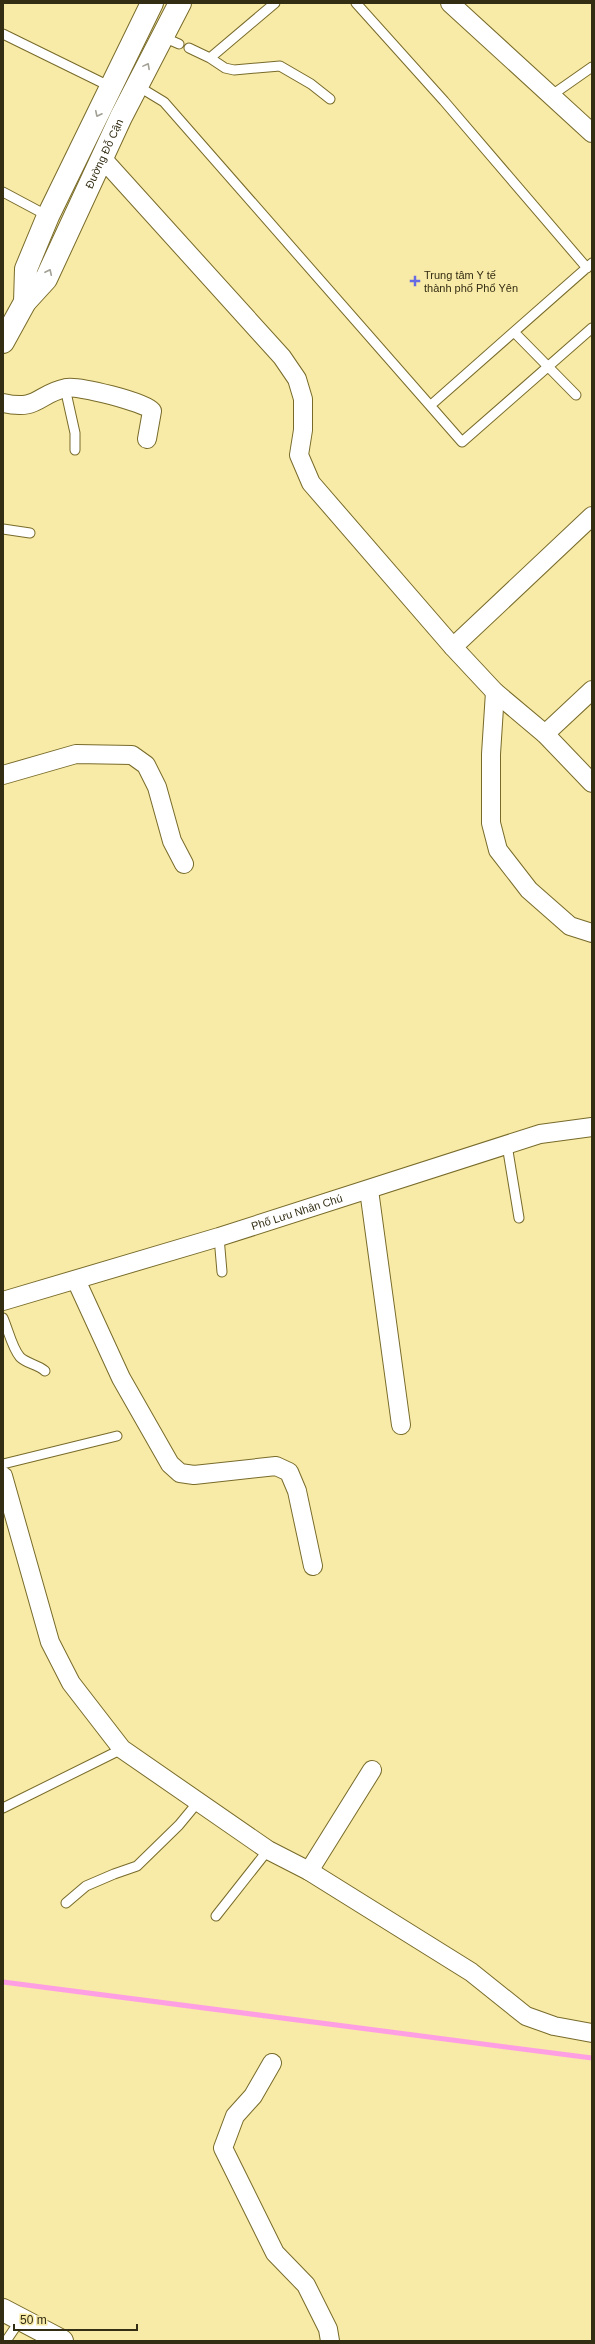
<svg xmlns="http://www.w3.org/2000/svg" width="595" height="2344" font-family="Helvetica,sans-serif">
<style>
.lines{fill:none;stroke-linecap:round;stroke-linejoin:round}
.stream{stroke:#fe9fe4;stroke-width:5}
.lane-casing{stroke:#786b2a;stroke-width:11}
.street-casing{stroke:#786b2a;stroke-width:20}
.secondary-casing{stroke:#786b2a;stroke-width:24}
.highway-casing{stroke:#786b2a;stroke-width:24}
.lane{stroke:#fff;stroke-width:9}
.street{stroke:#fff;stroke-width:18}
.secondary{stroke:#fff;stroke-width:22}
.highway{stroke:#fff;stroke-width:22}
.oneway{stroke:#a3a095}
.poi-dot{fill:#676ce5;stroke:#f8eaa7;stroke-width:1.5}
.labels{text-anchor:middle;stroke-width:3.5;stroke-linejoin:round;paint-order:stroke}
.street-label{font-size:11px;fill:#332d13;stroke:#f8eaa7}
.poi-label{font-size:11px;fill:#332d13;stroke:#f8eaa7;text-anchor:start}
</style>
<rect width="100%" height="100%" fill="#f8eaa7"/>
<g class="lines">
<path class="stream" d="M 3,1982 L 592,2058"/>
<g class="lane-casing">
<path id="lane" d="M 356,3 L 444,101 L 587,268
M 3,34 L 111,87
M 163,37 L 179,44
M 189,48 L 210,58 L 225,68 L 234,70 L 280,66 L 311,84 L 330,99
M 210,58 L 275,3
M 136,85 L 164,102 L 462,442 L 592,328
M 552,95 L 592,67
M 3,192 L 48,216
M 514,332 L 576,395
M 65,388 L 75,433 L 75,450
M 431,405 L 592,263
M 3,529 L 30,533
M 507,1145 L 519,1218
M 219,1237 L 222,1272
M 3,1318 C 8,1329 12,1348 20,1357 C 27,1364 37,1364 45,1371
M 3,1464 L 117,1436
M 3,1808 L 122,1749
M 66,1903 L 86,1886 L 114,1874 L 137,1866 L 179,1825 L 198,1802
M 216,1916 L 268,1850
M 6,2341 L 21,2319"/>
</g>
<g class="street-casing">
<g id="street">
<path d="M 450,3 L 592,133"/>
<path d="M 102,158 L 282,357 L 297,379 L 303,399 L 303,430 L 299,455 L 311,483 L 453,647 L 495,692 L 545,734 L 592,783"/>
<path d="M 3,403 C 39,411 37,394 66,388 C 77,385 145,402 152,411 L 147,439"/>
<path d="M 453,647 L 592,516"/>
<path d="M 495,692 L 491,754 L 491,823 L 498,850 L 529,890 L 570,926 L 592,933"/>
<path d="M 545,734 L 592,690"/>
<path d="M 3,775 L 76,754 L 132,755 L 146,765 L 157,787 L 172,841 L 184,864"/>
<path d="M 369,1190 L 401,1425"/>
<path d="M 76,1280 L 121,1378 L 170,1464 L 180,1473 L 194,1475 L 276,1466 L 289,1472 L 297,1491 L 313,1566"/>
<path id="s1" d="M 3,1301 L 219,1237 L 540,1134 L 592,1127"/>
<path d="M 3,1476 L 50,1642 L 71,1683 L 122,1749 L 268,1850 L 309,1871 L 471,1972 L 526,2016 L 554,2026 L 592,2033"/>
<path d="M 309,1871 L 372,1770"/>
<path d="M 272,2063 L 253,2096 L 235,2116 L 223,2148 L 275,2253 L 306,2285 L 328,2329 L 330,2341"/>
</g>
</g>
<g class="secondary-casing">
<g id="secondary">
<path d="M 25,302 L 26,269 L 48,216 L 152,3"/>
<path id="s2" d="M 3,342 L 25,302 L 46,279 L 121,117 L 180,3"/>
</g>
</g>
<g class="highway-casing">
<path id="highway" d="M 3,2310 L 62,2341"/>
</g>
<use href="#lane" class="lane"/>
<use href="#street" class="street"/>
<use href="#secondary" class="secondary"/>
<use href="#highway" class="highway"/>
</g>
<defs><path id="oneway-chevron" d="M-2-3.5L2.5 0L-2 3.5" fill="none" stroke-width="1.6" stroke-linecap="round" stroke-linejoin="round"/></defs>
<g class="oneway">
<use href="#oneway-chevron" transform="translate(147 66) rotate(-62)"/>
<use href="#oneway-chevron" transform="translate(98 114) rotate(116)"/>
<use href="#oneway-chevron" transform="translate(49 272) rotate(-65)"/>
</g>
<path class="poi-dot" d="M413 275h4v4h4v4h-4v4h-4v-4h-4v-4h4z"/>
<g class="labels">
<g class="street-label">
<text dy="4" stroke="none"><textPath href="#s2" startOffset="215">Đường Đỗ Cận</textPath></text>
<text dy="4" stroke="none"><textPath href="#s1" startOffset="307">Phố Lưu Nhân Chú</textPath></text>
</g>
<g class="poi-label">
<text x="424" y="279">Trung tâm Y tế<tspan x="424" dy="13">thành phố Phổ Yên</tspan></text>
</g>
</g>
<rect width="595" height="2344" fill="none" stroke="#332d13" stroke-width="8"/>
<path d="M14 2324v6h123v-6" fill="none" stroke="#332d13" stroke-width="2"/>
<text x="20" y="2324" font-size="12" fill="#332d13" stroke="#f8eaa7" stroke-width="3" paint-order="stroke">50 m</text>
</svg>
